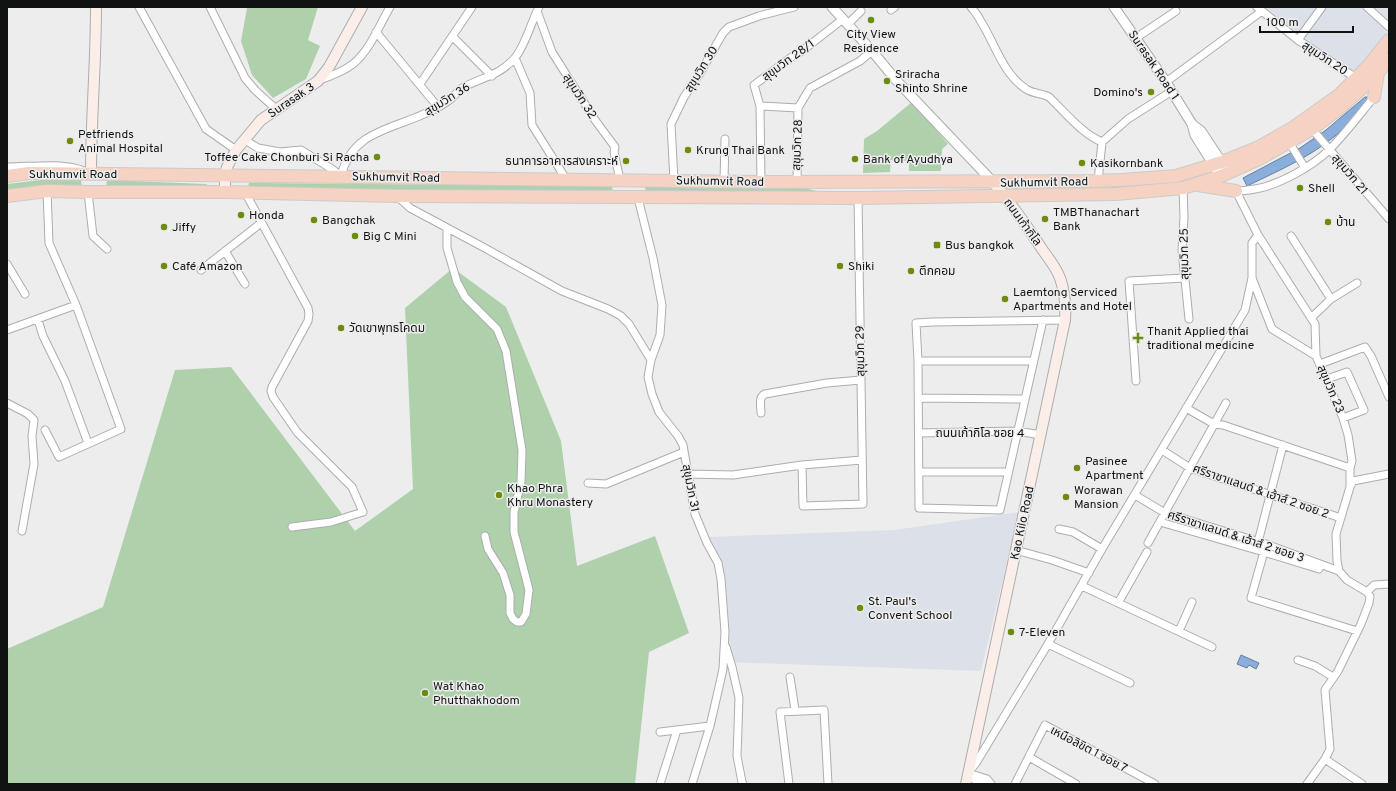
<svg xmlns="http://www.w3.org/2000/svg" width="1396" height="791" font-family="Overpass,'Noto Sans Thai',sans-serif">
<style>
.built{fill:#dce1e9}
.green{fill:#aed0aa}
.water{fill:#89aedc;stroke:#657f9f}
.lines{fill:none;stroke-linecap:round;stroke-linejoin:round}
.minor-casing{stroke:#adadae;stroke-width:9}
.tertiary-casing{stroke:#adadae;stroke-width:11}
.secondary-casing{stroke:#adadae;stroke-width:12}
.trunk-casing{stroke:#cbcbcb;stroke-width:14}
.minor{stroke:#fff;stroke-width:7}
.tertiary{stroke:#fff;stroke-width:9}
.secondary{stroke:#fbeee8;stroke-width:10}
.trunk{stroke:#f6d2c2;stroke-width:12}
.poi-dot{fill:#6d8c0e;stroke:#ededee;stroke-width:1.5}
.labels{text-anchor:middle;stroke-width:3;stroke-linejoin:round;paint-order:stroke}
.poi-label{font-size:12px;fill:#111212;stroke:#ededee;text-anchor:start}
.street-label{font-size:12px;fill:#111212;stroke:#ededee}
</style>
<rect width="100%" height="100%" fill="#ededee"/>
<path class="built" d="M 1250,7 L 1389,7 L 1389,28 L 1386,31 L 1389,35 L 1349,81 L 1296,45 L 1259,16 Z
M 1019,512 L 981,671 L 723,662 L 722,585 L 707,537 L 894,530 Z"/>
<path class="green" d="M 251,7 L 318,7 L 308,40 L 320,46 L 306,79 L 273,98 L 252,75 L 241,41 L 247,8 Z
M 912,102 L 948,144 L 942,149 L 941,171 L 909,171 L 909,161 L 891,160 L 890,172 L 863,173 L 864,139 L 877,131 Z
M 41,180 L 81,180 L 82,187 L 7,191 L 7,184 Z
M 107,180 L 206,184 L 209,186 L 209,187 L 106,188 Z
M 249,183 L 612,186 L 613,193 L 255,189 L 248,187 Z
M 645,186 L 804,188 L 821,192 L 805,194 L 646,193 Z
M 453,268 L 506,307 L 561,441 L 577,566 L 655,536 L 689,633 L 649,652 L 635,784 L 7,784 L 7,649 L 103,607 L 175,370 L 231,367 L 355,531 L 413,489 L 405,308 Z"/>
<path class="water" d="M 1365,97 L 1367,97 L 1368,99 C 1361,107 1355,116 1348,124 C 1320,153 1282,169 1247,186 L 1243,178 L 1300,148 L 1326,130 Z
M 1241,655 L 1259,663 L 1256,669 L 1249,665 L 1247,668 L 1237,664 Z"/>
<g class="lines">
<g class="minor-casing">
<path id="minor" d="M 139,7 L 206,129 L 236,150
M 210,7 L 245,78 L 255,90 L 276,109
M 971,7 C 974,11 978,15 980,20 C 995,43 1002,73 1026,89 C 1033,94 1042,93 1049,97 C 1065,112 1081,133 1102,142 L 1128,119 L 1172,91
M 1257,7 L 1298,40 L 1356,78
M 1367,7 L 1389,27
M 891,10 L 895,7
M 537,11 L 552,52 L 595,120 L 615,147 L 614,152 L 620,180
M 848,24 L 861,11
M 376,32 L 438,107
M 453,37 L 492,76
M 1136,38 L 1176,11
M 1298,40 L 1322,7
M 515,58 L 530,93 L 532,125 L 566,179
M 320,80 C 331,76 344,71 353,64 C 370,50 379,26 390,7
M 1166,82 L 1262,11
M 420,84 L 472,7
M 760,106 L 798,108
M 1312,129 L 1389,219
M 245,140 L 258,148 L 280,152 L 301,150 L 332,169 L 341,176 C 352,132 389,130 424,114 C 432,111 441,106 448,101 C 454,97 458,90 464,87 C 483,77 498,76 514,59 C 525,47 531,22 539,7
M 1289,142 L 1305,168
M 7,167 C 32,167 61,162 84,171
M 674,181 L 671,124 L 684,97 L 700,73 L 723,33 L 729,27 L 759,16 L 794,7
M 724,181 L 725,139
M 1098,181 L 1102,142
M 761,182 L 760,106 L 754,85 L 793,56 L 802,51 L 843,19
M 797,182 L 798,108 L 810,88 L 860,61 L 872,51
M 1183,188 L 1184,217 L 1182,250 L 1189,319
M 88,192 L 93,236 L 107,249
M 245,192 L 308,308 L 309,314 L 308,321 L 272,387 L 271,391 L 273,397 L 297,432 L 352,487 L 363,512 L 331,522 L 292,527
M 398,197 L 410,208 L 483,247 L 562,291 L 608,309 L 621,316 L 629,324 L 651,360
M 638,198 L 653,258 L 662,305 L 660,335 L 651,360 L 648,377 L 652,394 L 659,412 L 678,436 L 683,445 L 695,514 L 707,543 L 718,563 L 721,579 L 725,632 L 723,669 L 719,687 L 710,726 L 692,784
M 447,228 L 447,248 L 457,282 L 465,297 L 497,329 L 506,351 L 522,450 L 521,482 L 514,512 L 514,532 L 529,590 L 526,614 L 521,622 L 517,622 L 513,619 L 510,613 L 510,595 L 503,573 L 488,549 L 485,536
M 1291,236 L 1331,299
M 225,251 L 245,284
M 7,264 L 25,294
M 201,270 L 261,223
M 1252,278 L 1272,329 L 1316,356
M 1311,318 L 1331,299 L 1357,283
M 38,320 L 43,336 L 65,381 L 88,443
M 1043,320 L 1000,510 L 919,508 L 918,361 L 916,323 L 932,322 L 1065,320
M 7,330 L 76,305
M 918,361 L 1033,361
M 1320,364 L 1365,347 L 1371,356 L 1389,397
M 1327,379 L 1347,372 L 1364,410 L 1343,418
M 1136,381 L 1129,281 L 1184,278
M 919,398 L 1025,399
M 7,403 L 28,414 L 34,420 L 32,436 L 34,464 L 22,531
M 1186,408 L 1214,424 L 1223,425 L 1350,468
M 761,413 C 761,406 758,397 765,394 L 827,383 L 861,380
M 45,430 L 59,457 L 121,429 L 76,305 L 49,243 L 47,191
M 919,433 L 1017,431 L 1041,435
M 1162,450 L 1190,468 L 1341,518
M 802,465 L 803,506 L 863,504 L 858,198
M 920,472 L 1008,472
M 688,474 L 733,475 L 802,465 L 862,460
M 588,483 L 606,484 L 684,452
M 1350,487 L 1353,481 L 1389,474
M 1135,495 L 1165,513 L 1266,544 L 1339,571
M 1160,522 L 1264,552 L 1319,569
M 1059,529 L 1073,532 L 1102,549
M 1148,543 L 1226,403
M 1257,546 L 1283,445
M 1265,548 L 1251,598 L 1357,631
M 1016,550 L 1052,560 L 1089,573
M 1082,586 L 1212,647
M 1367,592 L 1374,585 L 1389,584
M 1118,603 L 1147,552
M 1179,631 L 1192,602
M 1048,644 L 1130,683
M 726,647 L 732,667 L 739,698 L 737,756 L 742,782 L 743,784
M 1298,660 L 1315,666 L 1333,677
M 790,677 L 795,710
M 660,732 L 710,726
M 1029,757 L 1076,784
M 1325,759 L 1362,784
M 970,777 L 982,784
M 660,784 L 677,730
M 789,784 L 780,712 L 824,710 L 828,784
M 991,784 L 987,779 L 968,773 L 976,763 L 1048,644 L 1102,549 L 1245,310 L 1252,278 L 1252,243 L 1258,235
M 1015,784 L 1045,725 L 1155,784
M 1307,784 L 1325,759 L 1330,749 L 1325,690 L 1338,671 L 1361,624 L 1369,603 L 1370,596 L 1367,592 L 1347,580 L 1339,571 L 1337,561 L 1336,534 L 1350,487 L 1350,468 L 1352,461 L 1348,435 L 1343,418 L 1316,356 L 1315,324 L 1258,235 L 1236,191 C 1242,191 1249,190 1255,189 C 1279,185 1313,166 1330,149 C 1346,133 1360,114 1374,97"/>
</g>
<g class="tertiary-casing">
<path id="tertiary" d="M 832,7 L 872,51 L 896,80 L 993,182
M 1114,7 L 1166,82 L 1192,124 L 1201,131 L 1224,166
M 1192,124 L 1195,135 L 1217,170"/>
</g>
<g class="secondary-casing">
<path id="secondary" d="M 91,174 C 91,118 96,63 96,7
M 225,192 L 225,175 L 227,167 L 236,150 L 261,120 L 318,81 L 329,67 L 362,7
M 966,784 L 1065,320 C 1066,305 1065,292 1060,278 C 1056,267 1048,258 1042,249 C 1027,226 1011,203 993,182"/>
</g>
<g class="trunk-casing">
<path id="trunk" d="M 1374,97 L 1378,73
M 7,176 L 29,173 L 761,182 L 1093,181 L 1122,180 L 1176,176 L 1222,162 L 1259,147 L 1294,127 L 1339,95 L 1368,66 L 1389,40
M 1198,185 L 1236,191
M 7,196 L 47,191 L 88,192 L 225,192 L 397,196 L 858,198 L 1116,194 L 1183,188 L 1221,176 L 1261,158 L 1312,129 L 1339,109 L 1361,89 L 1378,73 L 1389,59"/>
</g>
<use href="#minor" class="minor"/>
<use href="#tertiary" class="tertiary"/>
<use href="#secondary" class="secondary"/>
<use href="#trunk" class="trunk"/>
</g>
<g class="poi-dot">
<circle cx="871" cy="20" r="4"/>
<circle cx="887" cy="81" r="4"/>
<circle cx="1151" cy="92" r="4"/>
<circle cx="70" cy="141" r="4"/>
<circle cx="688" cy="150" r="4"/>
<circle cx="377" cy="157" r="4"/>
<circle cx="855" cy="159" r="4"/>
<circle cx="626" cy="161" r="4"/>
<circle cx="1082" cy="163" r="4"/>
<circle cx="1300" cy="188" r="4"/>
<circle cx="241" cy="215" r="4"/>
<circle cx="1045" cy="219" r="4"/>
<circle cx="314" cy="220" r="4"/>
<circle cx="1328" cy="222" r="4"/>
<circle cx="164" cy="227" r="4"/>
<circle cx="355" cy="236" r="4"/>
<rect x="933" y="241" width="8" height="8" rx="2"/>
<circle cx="164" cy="266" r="4"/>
<circle cx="840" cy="266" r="4"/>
<circle cx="911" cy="271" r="4"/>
<circle cx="1005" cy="299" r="4"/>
<circle cx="341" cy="328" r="4"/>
<path d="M1136 332h4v4h4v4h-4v4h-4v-4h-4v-4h4z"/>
<circle cx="1077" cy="468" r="4"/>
<circle cx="499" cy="495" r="4"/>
<circle cx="1066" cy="497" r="4"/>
<circle cx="860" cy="608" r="4"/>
<circle cx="1011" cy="632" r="4"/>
<circle cx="425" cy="693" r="4"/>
</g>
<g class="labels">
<g class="poi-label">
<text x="871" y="38" text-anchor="middle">City View<tspan x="871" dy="14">Residence</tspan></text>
<text x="895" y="78">Sriracha<tspan x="895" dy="14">Shinto Shrine</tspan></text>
<text x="1143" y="96" text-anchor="end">Domino's</text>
<text x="78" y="138">Petfriends<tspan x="78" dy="14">Animal Hospital</tspan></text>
<text x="696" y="154">Krung Thai Bank</text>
<text x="369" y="161" text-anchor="end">Toffee Cake Chonburi Si Racha</text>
<text x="863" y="163">Bank of Ayudhya</text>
<text x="618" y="165" text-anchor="end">ธนาคารอาคารสงเคราะห์</text>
<text x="1090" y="167">Kasikornbank</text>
<text x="1308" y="192">Shell</text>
<text x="1053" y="216">TMBThanachart<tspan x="1053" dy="14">Bank</tspan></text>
<text x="249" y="219">Honda</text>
<text x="322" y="224">Bangchak</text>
<text x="1336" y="226">บ้าน</text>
<text x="172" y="231">Jiffy</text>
<text x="363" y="240">Big C Mini</text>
<text x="945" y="249">Bus bangkok</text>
<text x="172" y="270">Café Amazon</text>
<text x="848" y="270">Shiki</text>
<text x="919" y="275">ตึกคอม</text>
<text x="1013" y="296">Laemtong Serviced<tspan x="1013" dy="14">Apartments and Hotel</tspan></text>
<text x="349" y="332">วัดเขาพุทธโคดม</text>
<text x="1147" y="335">Thanit Applied thai<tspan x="1147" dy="14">traditional medicine</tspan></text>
<text x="1085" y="465">Pasinee<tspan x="1085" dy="14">Apartment</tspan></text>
<text x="507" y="492">Khao Phra<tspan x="507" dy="14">Khru Monastery</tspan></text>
<text x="1074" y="494">Worawan<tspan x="1074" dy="14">Mansion</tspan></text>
<text x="868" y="605">St. Paul's<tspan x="868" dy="14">Convent School</tspan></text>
<text x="1019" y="636">7-Eleven</text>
<text x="433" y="690">Wat Khao<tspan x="433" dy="14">Phutthakhodom</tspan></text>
</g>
<g class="street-label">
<text transform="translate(1325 58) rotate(33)" y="4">สุขุมวิท 20</text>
<text transform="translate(788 60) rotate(-36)" y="4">สุขุมวิท 28/1</text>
<text transform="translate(1154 65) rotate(56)" y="4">Surasak Road 1</text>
<text transform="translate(701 69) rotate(-58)" y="4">สุขุมวิท 30</text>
<text transform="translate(580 96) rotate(57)" y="4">สุขุมวิท 32</text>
<text transform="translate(447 99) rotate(-32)" y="4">สุขุมวิท 36</text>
<text transform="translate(291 100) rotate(-34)" y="4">Surasak 3</text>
<text transform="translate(797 145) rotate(-88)" y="4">สุขุมวิท 28</text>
<text x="73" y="178">Sukhumvit Road</text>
<text transform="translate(1350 174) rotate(50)" y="4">สุขุมวิท 21</text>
<text transform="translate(396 177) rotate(1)" y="4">Sukhumvit Road</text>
<text transform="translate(720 181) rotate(1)" y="4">Sukhumvit Road</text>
<text transform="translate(1044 182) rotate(-1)" y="4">Sukhumvit Road</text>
<text transform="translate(1023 222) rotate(54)" y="4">ถนนเก้ากิโล</text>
<text transform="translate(1184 254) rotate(-91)" y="4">สุขุมวิท 25</text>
<text transform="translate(860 351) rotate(-91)" y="4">สุขุมวิท 29</text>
<text transform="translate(1331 389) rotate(67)" y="4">สุขุมวิท 23</text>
<text x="980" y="437">ถนนเก้ากิโล ซอย 4</text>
<text transform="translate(691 488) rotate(79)" y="4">สุขุมวิท 31</text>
<text transform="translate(1261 491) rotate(19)" y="4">ศรีราชาแลนด์ &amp; เฮ้าส์ 2 ซอย 2</text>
<text transform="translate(1022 523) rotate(-78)" y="4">Kao Kilo Road</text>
<text transform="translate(1236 536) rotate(18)" y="4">ศรีราชาแลนด์ &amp; เฮ้าส์ 2 ซอย 3</text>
<text transform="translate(1089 749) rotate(28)" y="4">เหนือลิขิต 1 ซอย 7</text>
</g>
</g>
<rect width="1396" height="791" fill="none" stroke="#111212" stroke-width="16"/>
<path d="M1260 26v6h93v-6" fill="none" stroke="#111212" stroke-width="2"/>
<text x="1266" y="26" font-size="12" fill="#111212" stroke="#ededee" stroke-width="3" paint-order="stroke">100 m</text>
</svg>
